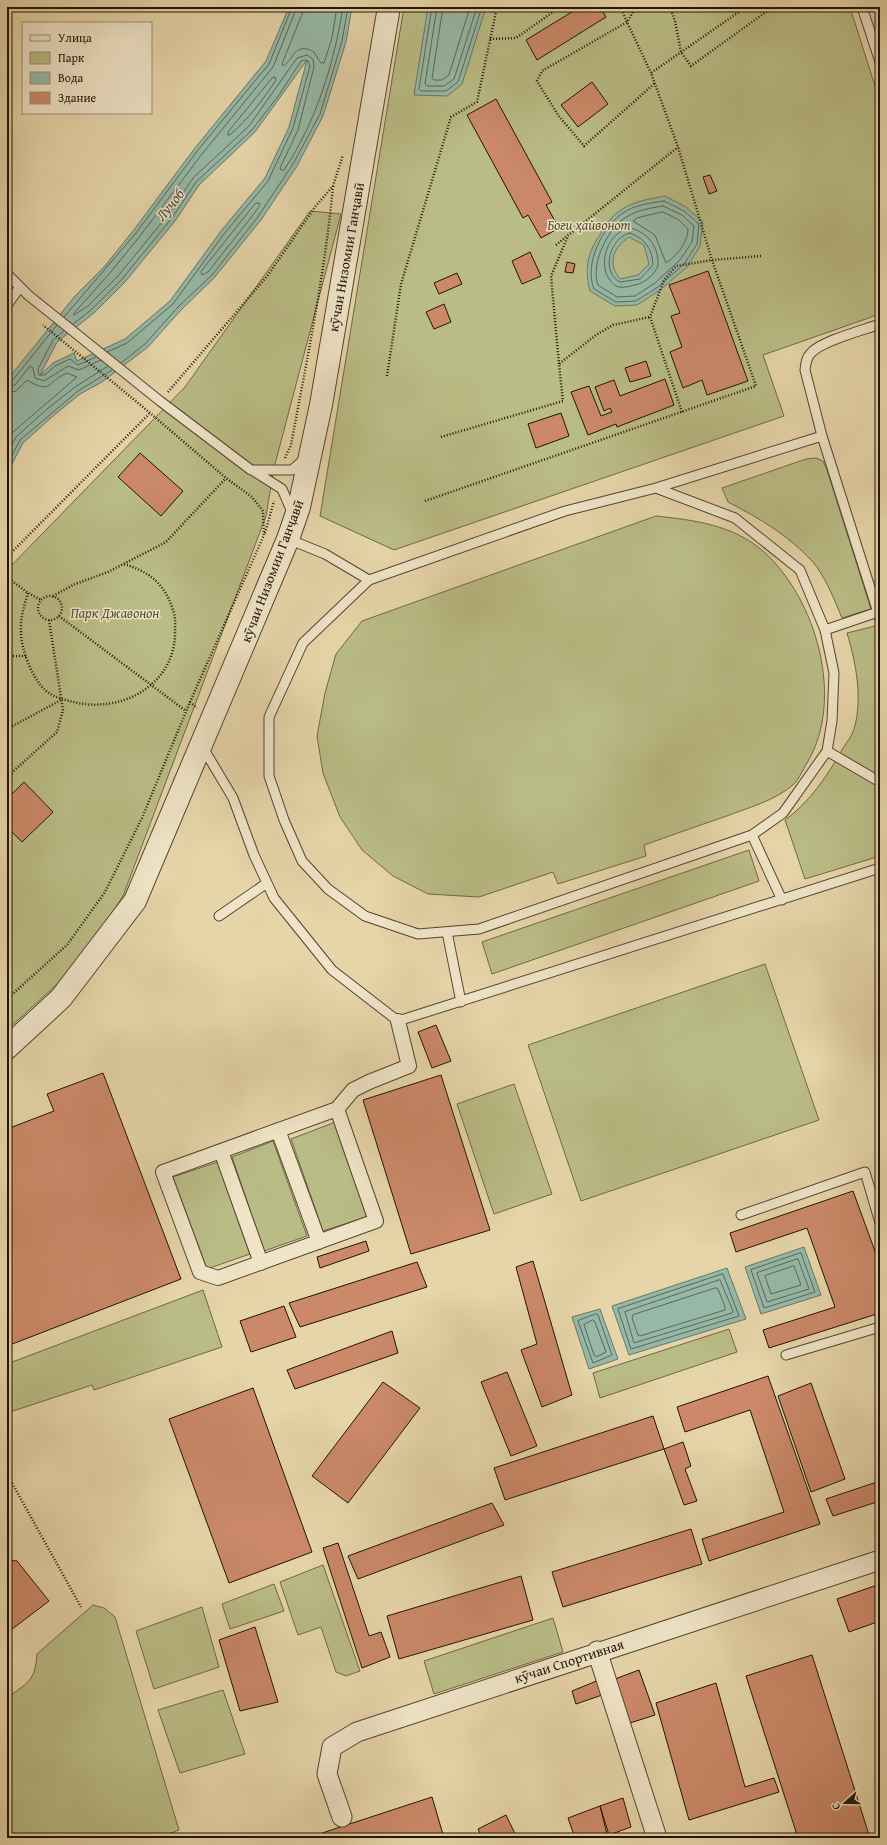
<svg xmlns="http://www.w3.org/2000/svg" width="887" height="1845" font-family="'Gentium Book Plus',serif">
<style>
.green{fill:#babc85;stroke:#6e6846}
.water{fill:#96b9a7;stroke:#677767;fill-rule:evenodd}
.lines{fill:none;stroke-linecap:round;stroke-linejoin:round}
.shore{stroke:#5c6657;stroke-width:1}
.building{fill:#cb8969;stroke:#211307}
.service-casing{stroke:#524430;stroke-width:11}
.pedestrian-casing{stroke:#524430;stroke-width:16}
.minor-casing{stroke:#524430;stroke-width:21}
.tertiary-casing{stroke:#524430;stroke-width:24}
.path{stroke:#211307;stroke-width:2.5;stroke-dasharray:1 2;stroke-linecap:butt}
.service{stroke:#efe4c7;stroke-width:9}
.pedestrian{stroke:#efe4c7;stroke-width:14}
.minor{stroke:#efe4c7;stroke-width:19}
.tertiary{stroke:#efe4c7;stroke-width:22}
.labels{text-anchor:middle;stroke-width:3;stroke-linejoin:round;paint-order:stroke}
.park-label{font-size:14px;font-style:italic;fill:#574e33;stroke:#efe4c7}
.street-label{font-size:14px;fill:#211307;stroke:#efe4c7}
.water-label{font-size:15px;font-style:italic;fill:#4a4d3f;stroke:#efe4c7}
</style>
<rect width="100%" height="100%" fill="#e6d5a9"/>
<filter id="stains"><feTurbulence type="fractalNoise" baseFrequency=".005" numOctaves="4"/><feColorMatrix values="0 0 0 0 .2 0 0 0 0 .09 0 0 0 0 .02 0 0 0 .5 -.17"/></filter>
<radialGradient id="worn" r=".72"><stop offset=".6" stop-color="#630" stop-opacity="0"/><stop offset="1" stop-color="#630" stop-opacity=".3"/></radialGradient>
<path class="green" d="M 404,7 L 850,7 L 880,102 L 880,314 L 763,355 L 784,416 L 394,550 L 320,516 Z
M 310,211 L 341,214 L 274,468 L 266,516 L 123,896 L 99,933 L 69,973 L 7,1030 L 7,570 L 185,387 Z
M 816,458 L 823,461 L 827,470 L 871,609 L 842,618 C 835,601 824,574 812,561 C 788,535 759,518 728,502 L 722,488 L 806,459 Z
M 656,516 C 694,520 733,525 763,551 C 817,599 845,700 807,763 C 803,769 799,779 794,784 C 775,801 747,808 724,817 C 697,826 670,836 644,845 L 646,856 L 558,884 L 553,872 L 479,897 L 428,894 L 393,876 L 362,850 L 340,817 L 323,773 L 317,736 L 325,693 L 336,654 L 362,621 Z
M 875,626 L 880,641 L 880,856 L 805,879 L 785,820 C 810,802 828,775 843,748 C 847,742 852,736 854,729 C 863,699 856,663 847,633 Z
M 749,850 L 759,881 L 492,974 L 482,942 Z
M 765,964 L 819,1120 L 581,1201 L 528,1045 Z
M 514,1084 L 552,1194 L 494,1214 L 457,1104 Z
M 338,1121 L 372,1215 L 323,1231 L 291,1139 Z
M 273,1141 L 307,1236 L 264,1251 L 232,1157 Z
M 218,1162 L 250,1254 L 207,1269 L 173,1177 Z
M 203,1290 L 222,1347 L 94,1390 L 92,1385 L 7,1413 L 7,1364 Z
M 729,1329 L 737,1352 L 600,1398 L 593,1373 Z
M 323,1565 L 360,1671 L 346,1676 L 336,1672 L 321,1627 L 298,1635 L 280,1582 Z
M 274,1584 L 284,1611 L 230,1629 L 222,1604 Z
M 93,1605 L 104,1608 L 115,1617 L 179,1830 L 158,1838 L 7,1838 L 7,1698 C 28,1682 35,1682 37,1654 Z
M 202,1607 L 219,1667 L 154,1689 L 136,1631 Z
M 553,1618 L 563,1652 L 434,1694 L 424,1661 Z
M 223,1690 L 245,1754 L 180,1773 L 158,1710 Z"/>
<path class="water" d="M 289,7 L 352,7 L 346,42 L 323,116 L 297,166 L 261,220 L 214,278 L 181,310 L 148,347 L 102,382 L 80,394 L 53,416 L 23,443 L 7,473 L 7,380 L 75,296 L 104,267 L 133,231 L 195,148 L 266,61 ZM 307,60 L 289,127 L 265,178 L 221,231 L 170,301 L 125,339 L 77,361 L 74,353 L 53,363 L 40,375 L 57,342 L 94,313 L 125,282 L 175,221 L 199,185 L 255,132 Z
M 428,7 L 486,7 L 462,84 L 447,96 L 414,95 Z
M 665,196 L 686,207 L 703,222 L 700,246 L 687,267 L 660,290 L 637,305 L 615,306 L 590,291 C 584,267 588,252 601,233 C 607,224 612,215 621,210 C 634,201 650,199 665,196 ZM 629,237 L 644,245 L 649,264 L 638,275 L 620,279 C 607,263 613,248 629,237 Z
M 804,1247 L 821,1295 L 761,1314 L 745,1267 Z
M 727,1268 L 746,1319 L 629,1355 L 612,1306 Z
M 600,1309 L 618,1359 L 589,1369 L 572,1317 Z"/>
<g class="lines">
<path class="shore" d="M 297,7 L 273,67 L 202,154 L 140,236 L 110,273 L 74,313 L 74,315 L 88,306 L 118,276 L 168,215 L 193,178 L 249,126 L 297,58 L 307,55 L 313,59 L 314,67 L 298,130 L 280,168 L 281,170 L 284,170 C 316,122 334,64 343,7
M 303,7 L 302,14 L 282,64 L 283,66 C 294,60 294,41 314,52 L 321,63 L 324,63 L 332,38 L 337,7
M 432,7 L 419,89 L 421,91 L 446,91 L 458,82 L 482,7
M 437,7 L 425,84 L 427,86 L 444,86 L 454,79 L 477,7
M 443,7 L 432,78 L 434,80 L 442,80 L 449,75 L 470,7
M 275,77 L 276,80 C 263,100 248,119 230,135 L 228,135 L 228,132 L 272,78 Z
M 664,201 L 684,211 L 699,224 L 697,244 L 684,264 L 658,287 L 636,301 L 616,302 L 594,289 C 584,264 602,227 623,213 C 634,205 651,203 664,201 Z
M 256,203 L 259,203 L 260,205 L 253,215 L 208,272 L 202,275 L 201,272 Z
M 663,206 L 682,215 L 694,226 L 692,242 L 680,260 L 655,283 L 635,296 L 617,297 L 598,285 C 590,264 608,227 628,216 C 638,210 651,208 663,206 Z
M 663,212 L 679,220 L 688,229 C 688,242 677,256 666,263 L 655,235 L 633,221 L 637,218 Z
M 630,228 C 648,232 659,247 658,266 C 654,275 645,283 635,285 C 630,286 624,288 620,287 C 615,287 613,283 610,280 C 597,264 608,231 630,228 Z
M 630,233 C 645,239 652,248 653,265 L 640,279 L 620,282 C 600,272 610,237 630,233 Z
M 64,317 L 136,233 L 198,150 L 269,64 L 292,7
M 73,324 L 91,310 L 122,279 L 172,218 L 196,182 L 252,130 L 279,95 L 301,61 L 304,60 L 308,61 L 310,66 L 293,128 L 268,181 L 224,234 L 173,304 L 127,343 L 107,352
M 64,331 L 53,340 L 38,369 L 39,375 L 45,375 L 55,366 L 70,359 L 78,365 L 96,357
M 121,363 L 145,344 L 178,307 L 212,275 L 257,218 L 293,164 L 320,114 L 342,41 L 348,7
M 7,382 L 12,381 L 57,325
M 7,387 L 15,385 L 30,366 L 33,368 L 35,378 L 44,381 L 68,366 L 79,370 L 101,360
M 7,393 L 16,391 L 27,380 C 52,395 46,382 67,373 L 77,377 L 13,432 L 7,441
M 7,454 L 16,437 L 47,409 L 75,387 L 108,366
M 7,465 L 20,440 L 78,391 L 112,370
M 801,1253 L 815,1292 L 764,1308 L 751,1270 Z
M 798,1259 L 809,1289 L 767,1302 L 757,1273 Z
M 794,1266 L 801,1285 L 771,1294 L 765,1276 Z
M 723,1274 L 739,1316 L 631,1349 L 618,1309 Z
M 720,1280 L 733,1311 L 732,1313 L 634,1343 L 625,1312 Z
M 716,1288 L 718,1289 L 725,1307 L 725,1310 L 640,1336 L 638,1335 L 632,1318 L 633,1315 Z
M 596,1314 L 598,1315 L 612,1355 L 593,1363 L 578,1321 Z
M 593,1320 L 595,1322 L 606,1352 L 596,1357 L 594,1355 L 584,1325 Z"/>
</g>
<path class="building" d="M 580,7 L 600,7 L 606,17 L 537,60 L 526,40 Z
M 592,82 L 608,104 L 578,127 L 561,105 Z
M 496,99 L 552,202 L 546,205 L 559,228 L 541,238 L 528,215 L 523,218 L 467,115 Z
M 710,175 L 717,191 L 709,194 L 703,177 Z
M 530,252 L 541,276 L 522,284 L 512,261 Z
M 567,262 L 575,264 L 573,273 L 565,272 Z
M 708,271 L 748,381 L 707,395 L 702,380 L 683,388 L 670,352 L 682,347 L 671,316 L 680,313 L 669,285 Z
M 457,273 L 462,284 L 439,294 L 434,283 Z
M 444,304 L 451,322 L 434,329 L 426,312 Z
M 646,361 L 651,376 L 630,382 L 625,368 Z
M 665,379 L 674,405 L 617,427 L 616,424 L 588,435 L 571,392 L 589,386 L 601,416 L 612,412 L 610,408 L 604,411 L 595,387 L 614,380 L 620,396 Z
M 561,413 L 569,436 L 536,448 L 528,424 Z
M 140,453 L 183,491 L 161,516 L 118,477 Z
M 24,782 L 53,812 L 22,842 L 7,827 L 7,799 Z
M 436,1025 L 451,1061 L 432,1068 L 418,1032 Z
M 103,1073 L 181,1279 L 7,1346 L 7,1129 L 54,1111 L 47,1094 Z
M 441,1075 L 490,1230 L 411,1254 L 363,1100 Z
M 853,1191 L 880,1265 L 880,1313 L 769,1348 L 763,1330 L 835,1307 L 807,1228 L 736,1252 L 730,1233 Z
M 366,1241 L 369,1251 L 320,1268 L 317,1257 Z
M 533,1261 L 572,1395 L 542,1407 L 521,1350 L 537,1344 L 516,1267 Z
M 417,1262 L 427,1287 L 300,1327 L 289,1303 Z
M 284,1306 L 296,1337 L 251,1352 L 240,1321 Z
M 392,1331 L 398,1353 L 295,1389 L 287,1370 Z
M 507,1372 L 537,1446 L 511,1456 L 481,1382 Z
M 768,1376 L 820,1524 L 709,1561 L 702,1539 L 784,1512 L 750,1410 L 685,1432 L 677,1407 Z
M 383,1382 L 420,1408 L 348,1503 L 312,1476 Z
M 811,1383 L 845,1479 L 811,1492 L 778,1396 Z
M 253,1388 L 312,1552 L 229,1583 L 169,1419 Z
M 653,1416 L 664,1449 L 505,1500 L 494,1468 Z
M 683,1442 L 691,1466 L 685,1469 L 697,1501 L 684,1505 L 664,1449 Z
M 880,1481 L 880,1501 L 833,1516 L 826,1499 Z
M 492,1503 L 504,1525 L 358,1579 L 348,1556 Z
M 691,1529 L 702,1564 L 563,1607 L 552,1572 Z
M 338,1543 L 369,1636 L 381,1632 L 390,1657 L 362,1668 L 323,1548 Z
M 7,1560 L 17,1561 L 49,1601 L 7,1633 Z
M 521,1576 L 533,1620 L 399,1659 L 387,1616 Z
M 880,1584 L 880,1621 L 849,1632 L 837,1599 Z
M 255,1627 L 278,1702 L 240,1711 L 219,1640 Z
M 812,1655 L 870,1838 L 798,1838 L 746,1676 Z
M 639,1670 L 655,1715 L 630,1723 L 615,1679 Z
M 599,1680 L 605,1694 L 576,1704 L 572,1691 Z
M 716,1683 L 745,1787 L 774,1778 L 779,1792 L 689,1820 L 656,1703 Z
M 432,1797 L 444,1838 L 323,1838 L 322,1833 Z
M 623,1798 L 631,1827 L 609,1835 L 600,1806 Z
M 600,1806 L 608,1838 L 575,1838 L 568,1818 Z
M 506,1815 L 517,1838 L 482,1838 L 478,1829 Z"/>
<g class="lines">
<g class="service-casing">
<path id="service" d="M 862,7 L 880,62
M 7,274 L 28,295 L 160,401 L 251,470 L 292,470 L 306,458
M 7,305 L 20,287
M 880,324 C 864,330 821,341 811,353 C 806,358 806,363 805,370 L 822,436 L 880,619
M 252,470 L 282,489 L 292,512
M 656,488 L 822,436
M 288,539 L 325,554 L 369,580
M 825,630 L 878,612
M 202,746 L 233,798 L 254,855 L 274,898 L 332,970 L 398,1021 L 880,868
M 752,835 L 783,813 L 827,751
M 782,900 L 752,835 L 479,929 L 418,934 L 365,916 L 328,889 L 302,861 L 284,820 L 269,776 L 269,717 L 303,643 L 369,580 L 565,511 L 656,488 L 735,518 L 800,570 L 825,630 L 834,673 L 832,721 L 827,751 L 880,782
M 219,916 L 267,883
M 447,932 L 461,1002
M 741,1215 L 865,1172 L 880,1223
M 786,1355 L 880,1327"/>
</g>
<g class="pedestrian-casing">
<path id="pedestrian" d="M 337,1109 L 376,1221 L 218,1278 L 200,1272 L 163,1172 L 337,1109 L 353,1090 L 369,1082 L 409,1066 L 398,1021
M 278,1130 L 319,1242
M 221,1151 L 261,1263"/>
</g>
<g class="minor-casing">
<path id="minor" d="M 597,1651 L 657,1838
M 342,1817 L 327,1774 L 332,1747 L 357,1732 L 880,1560"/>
</g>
<g class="tertiary-casing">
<path id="tertiary" d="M 7,1048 L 61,998 L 135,901 L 288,539 L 299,507 L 321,405 L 389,7"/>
</g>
<path class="path" d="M 620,7 L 651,73
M 636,7 L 627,22 L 542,71 L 537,81 L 558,115 L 584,146 L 655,83
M 670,7 L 675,21 L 681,52 L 691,66 L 773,7
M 490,39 L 516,38 L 560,7
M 556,245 L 678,147
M 559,364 L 551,276 L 568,236
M 387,376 L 401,284 L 451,117 L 477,102 L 497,7
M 168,392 L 268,275 L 315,207 L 333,186 L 343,155
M 682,412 L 650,317 L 664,280 L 676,266 L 712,260 L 761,256
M 441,437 L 563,401 L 559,364 L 596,335 L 613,325 L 650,317
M 285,458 L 291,445 C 307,359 325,273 333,186
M 425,501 L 756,386 L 712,260 L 678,147 L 651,73 L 746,7
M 265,533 L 274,501
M 7,557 L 149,414
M 7,577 L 28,593 L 41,600
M 28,593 C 24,606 20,619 21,632 C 21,649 32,678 45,690 C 54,698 66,700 78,703 C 124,712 174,684 175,634 C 175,626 176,618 173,610 C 165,584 149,571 123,564
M 53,596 L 75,584 L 108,572 L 166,542 L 226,478
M38 608a12 12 0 1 1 24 0a12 12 0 1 1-24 0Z
M 59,616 L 186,711
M 7,656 L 26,656
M 190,702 L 197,708
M 7,729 L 61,700
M 7,777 L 57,732 L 63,710 L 49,620
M 7,999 L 67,945 L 105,892 L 142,818 L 190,702 L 264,535 L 263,511 L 252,497 L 226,478 L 143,407 L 43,325
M 7,1480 L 12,1483 L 81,1607"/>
<use href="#service" class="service"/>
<use href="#pedestrian" class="pedestrian"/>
<use href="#minor" class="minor"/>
<use href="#tertiary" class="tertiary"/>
</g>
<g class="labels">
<g class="park-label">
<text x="589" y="230">Боғи ҳайвонот</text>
<text x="115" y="618">Парк Джавонон</text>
</g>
<g class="street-label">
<text transform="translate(346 257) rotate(-80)" y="5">кӯчаи Низомии Ганҷавӣ</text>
<text transform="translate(272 571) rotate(-69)" y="5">кӯчаи Низомии Ганҷавӣ</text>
<text transform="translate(569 1661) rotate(-18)" y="5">кӯчаи Спортивная</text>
</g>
<g class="water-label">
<text transform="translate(170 205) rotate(-51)" y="5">Лучоб</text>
</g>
</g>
<rect width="887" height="1845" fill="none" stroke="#e6d5a9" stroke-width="24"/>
<rect x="8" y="8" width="871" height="1829" fill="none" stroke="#211307" stroke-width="2"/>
<rect x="12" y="12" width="863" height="1821" fill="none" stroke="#211307"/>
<rect x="22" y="22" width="130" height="92" fill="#efe4c7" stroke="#9d907a"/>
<rect x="30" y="35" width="20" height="6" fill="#efe4c7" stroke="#9d907a"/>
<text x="58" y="42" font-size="12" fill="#211307">Улица</text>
<rect x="30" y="52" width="20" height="12" fill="#babc85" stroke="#9d907a"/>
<text x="58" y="62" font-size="12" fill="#211307">Парк</text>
<rect x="30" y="72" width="20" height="12" fill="#96b9a7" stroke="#9d907a"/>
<text x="58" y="82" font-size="12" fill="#211307">Вода</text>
<rect x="30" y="92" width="20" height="12" fill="#cb8969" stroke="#9d907a"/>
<text x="58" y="102" font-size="12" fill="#211307">Здание</text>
<g transform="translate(845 1803) rotate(249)" stroke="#efe4c7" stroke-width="3" paint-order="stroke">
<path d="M0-3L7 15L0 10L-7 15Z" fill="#211307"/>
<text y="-6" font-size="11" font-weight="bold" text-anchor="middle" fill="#211307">С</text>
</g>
<rect width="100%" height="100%" filter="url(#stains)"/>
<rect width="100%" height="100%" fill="url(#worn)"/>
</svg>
